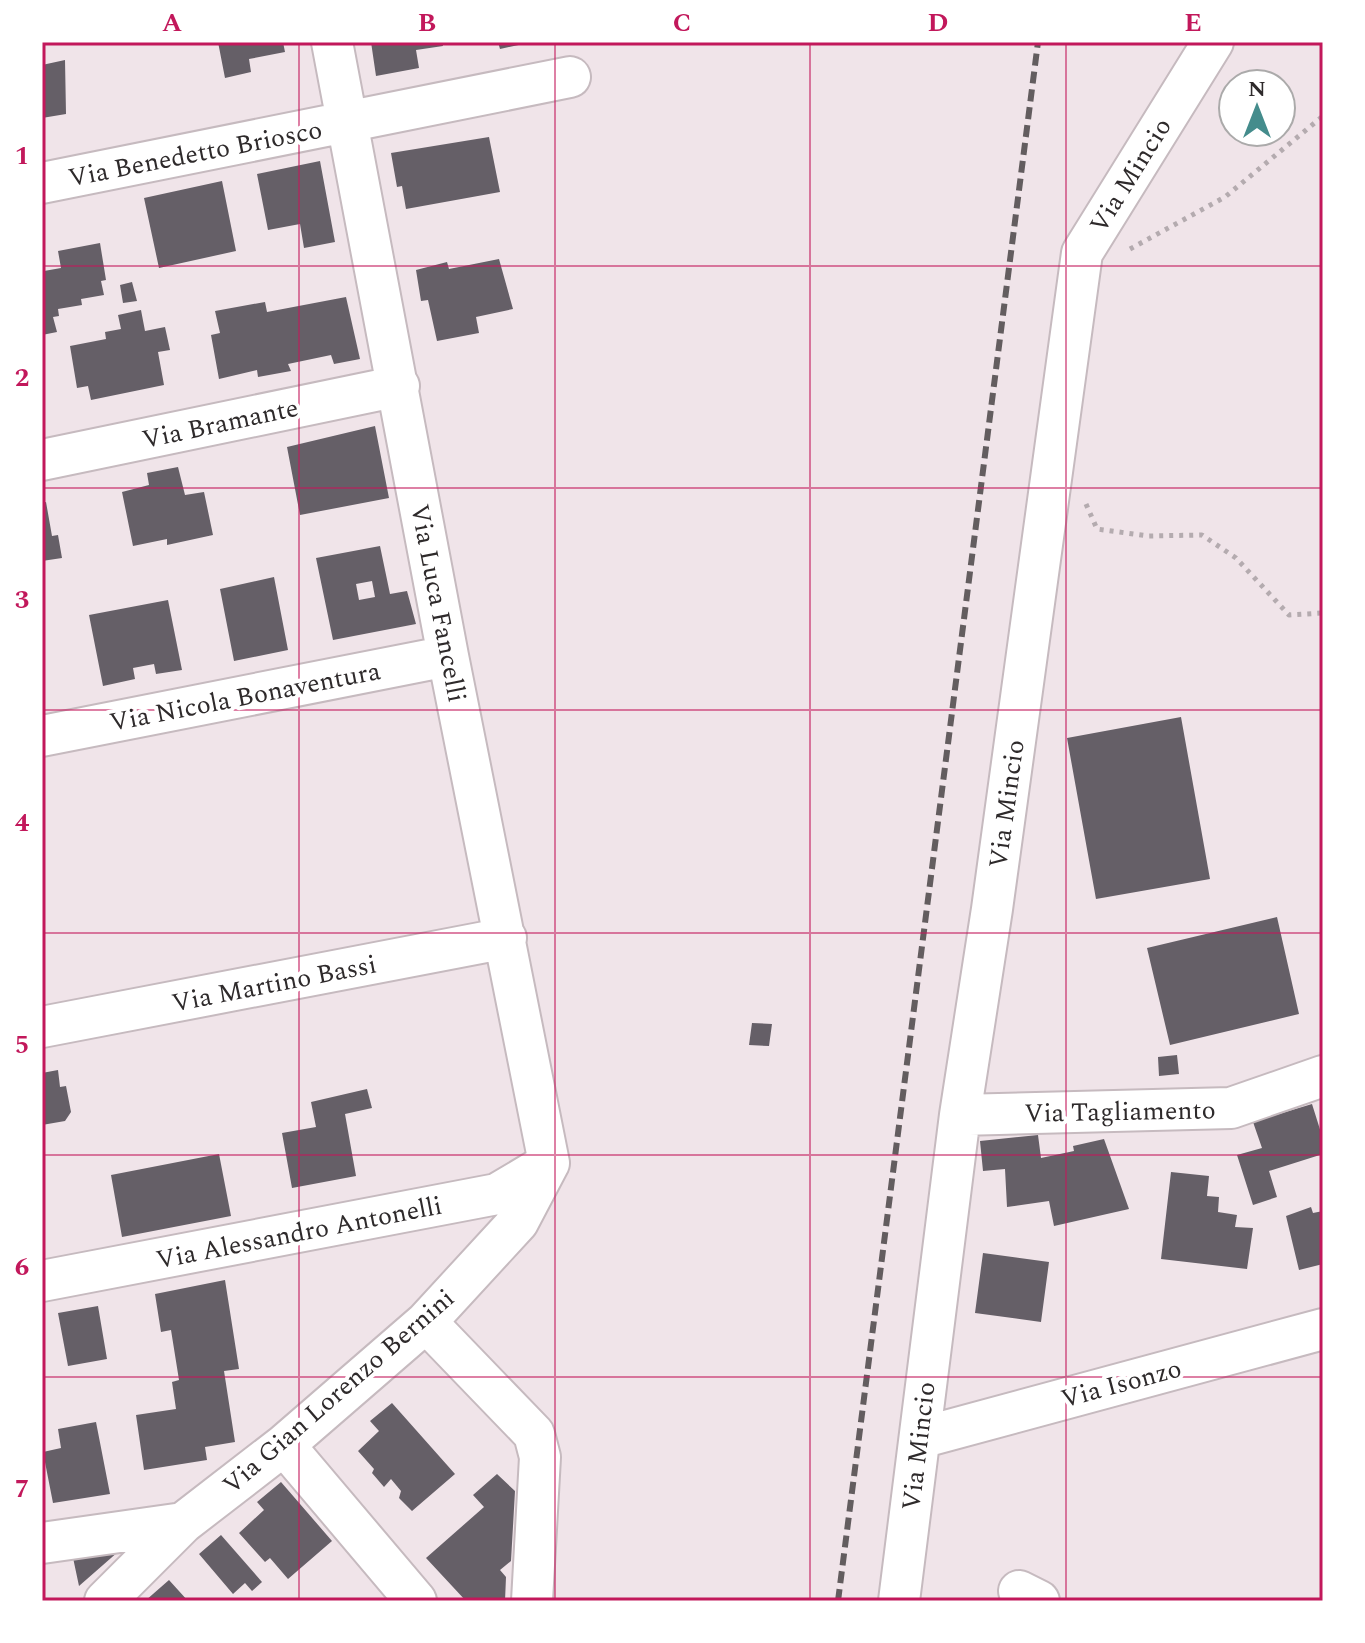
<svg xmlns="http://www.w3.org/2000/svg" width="1365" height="1643" font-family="Spectral,serif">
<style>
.building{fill:#655f67;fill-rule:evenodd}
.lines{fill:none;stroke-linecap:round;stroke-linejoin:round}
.street-casing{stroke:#c6babf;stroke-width:44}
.path{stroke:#b4abaf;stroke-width:5;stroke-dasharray:4 6;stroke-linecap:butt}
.street{stroke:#fff;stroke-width:40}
.rail{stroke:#635d5f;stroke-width:6;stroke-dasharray:12 6;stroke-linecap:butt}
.grid{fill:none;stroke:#c2185b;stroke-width:2;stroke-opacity:0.55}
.labels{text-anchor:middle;stroke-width:8;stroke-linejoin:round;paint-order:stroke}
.street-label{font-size:26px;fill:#2e2a2b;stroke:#fff}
.neatline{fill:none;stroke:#c2185b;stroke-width:3}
.grid-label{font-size:26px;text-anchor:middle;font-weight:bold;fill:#c2185b}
</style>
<rect width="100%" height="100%" fill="#f0e4e9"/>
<path class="building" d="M 218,42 L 283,42 L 285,52 L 249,59 L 251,72 L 225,78 Z
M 371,42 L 442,42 L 443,46 L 416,50 L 419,68 L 376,76 Z
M 498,42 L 528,42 L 528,43 L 500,49 Z
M 65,60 L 66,114 L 42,118 L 42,65 Z
M 489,137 L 500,192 L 406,209 L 402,186 L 397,187 L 391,153 Z
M 320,161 L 335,242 L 304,248 L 300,224 L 268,230 L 257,174 Z
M 222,181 L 236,251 L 159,268 L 144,198 Z
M 100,243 L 106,280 L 101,281 L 104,295 L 81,299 L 82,305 L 58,309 L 59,316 L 53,317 L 57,332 L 42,335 L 42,276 L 45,275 L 44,271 L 61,268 L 58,251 Z
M 499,259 L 513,309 L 476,317 L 479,333 L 437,341 L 428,300 L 421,301 L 416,270 L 447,262 L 449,269 Z
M 132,282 L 137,301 L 123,303 L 120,285 Z
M 346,297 L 360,359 L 334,364 L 331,355 L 288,364 L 291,371 L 258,377 L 257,370 L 219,379 L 211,335 L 220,333 L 215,311 L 265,302 L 267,312 Z
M 141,310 L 145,331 L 165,327 L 170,350 L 158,352 L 164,385 L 91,400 L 88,386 L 77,388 L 70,346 L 106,339 L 105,332 L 121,329 L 118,315 Z
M 375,426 L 389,498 L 300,515 L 287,447 Z
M 178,467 L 185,495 L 204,492 L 213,535 L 167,545 L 167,539 L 133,546 L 122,492 L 149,485 L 147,473 Z
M 46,502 L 52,536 L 58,535 L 62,558 L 42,561 L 42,503 Z
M 380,546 L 390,594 L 407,591 L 416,624 L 333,640 L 316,558 ZM 372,581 L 375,597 L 359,600 L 356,584 Z
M 274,577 L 288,650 L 234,661 L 220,589 Z
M 168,600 L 182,670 L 156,674 L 154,664 L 133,668 L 135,679 L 103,686 L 89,615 Z
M 1181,717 L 1210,879 L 1096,899 L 1067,738 Z
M 1277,917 L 1299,1014 L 1170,1045 L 1147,948 Z
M 752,1023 L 772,1024 L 769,1046 L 749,1045 Z
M 1177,1055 L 1179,1074 L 1159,1076 L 1158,1057 Z
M 58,1070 L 60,1087 L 66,1086 L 71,1112 L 65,1121 L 42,1125 L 42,1073 Z
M 367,1089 L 372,1108 L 345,1114 L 356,1176 L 292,1188 L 282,1133 L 316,1127 L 311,1102 Z
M 1312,1104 L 1323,1139 L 1323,1154 L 1269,1171 L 1277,1197 L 1253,1205 L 1237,1155 L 1262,1148 L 1253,1122 Z
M 1038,1135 L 1041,1158 L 1074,1151 L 1073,1146 L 1104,1139 L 1129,1209 L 1054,1226 L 1049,1201 L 1007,1207 L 1005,1169 L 983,1171 L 980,1141 Z
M 219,1154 L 231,1216 L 122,1237 L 111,1175 Z
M 1171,1172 L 1209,1176 L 1207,1196 L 1219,1197 L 1218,1212 L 1237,1215 L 1235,1227 L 1253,1228 L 1247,1269 L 1161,1259 Z
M 1311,1207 L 1313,1213 L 1323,1211 L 1323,1264 L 1299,1270 L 1286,1216 Z
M 983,1253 L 1049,1262 L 1041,1322 L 975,1313 Z
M 225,1280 L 239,1369 L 224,1371 L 235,1442 L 205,1447 L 207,1460 L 144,1470 L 136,1415 L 176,1409 L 172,1382 L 179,1380 L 171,1330 L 161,1332 L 155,1294 Z
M 98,1306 L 107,1359 L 68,1366 L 58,1313 Z
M 392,1403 L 455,1474 L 412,1511 L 399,1498 L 401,1491 L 391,1479 L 384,1487 L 372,1473 L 374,1469 L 358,1451 L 379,1431 L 370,1421 Z
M 96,1422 L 110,1494 L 53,1503 L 43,1452 L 61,1448 L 58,1429 Z
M 497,1474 L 515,1491 L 511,1561 L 500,1570 L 506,1577 L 505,1601 L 466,1601 L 426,1558 L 484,1507 L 473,1495 Z
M 281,1482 L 332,1541 L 288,1579 L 270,1558 L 265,1562 L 239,1533 L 264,1510 L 257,1502 Z
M 221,1535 L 262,1582 L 252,1591 L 245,1583 L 233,1594 L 199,1554 Z
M 119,1551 L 79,1586 L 72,1553 Z
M 169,1580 L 188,1601 L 145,1601 Z"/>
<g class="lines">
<g class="street-casing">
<path id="street" d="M 332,42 L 448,656 L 549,1163
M 42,183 L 570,77
M 42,460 L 399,386
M 42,736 L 448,656
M 42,1027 L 506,938
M 960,1115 L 1231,1108 L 1323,1076
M 42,1281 L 497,1194 L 549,1163
M 426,1322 L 534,1434 L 540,1457 L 532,1601
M 920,1438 L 1323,1329
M 284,1445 L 416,1601
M 42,1543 L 183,1523
M 1019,1591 L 1039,1601
M 105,1601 L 183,1523 L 284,1445 L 426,1322 L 518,1222 L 549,1163
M 899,1601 L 960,1115 L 992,909 L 1082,253 L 1213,42"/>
</g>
<path class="path" d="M 1130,249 L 1225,197 L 1323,116
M 1086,504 L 1097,529 L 1148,536 L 1202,535 L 1236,558 L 1289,615 L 1323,613"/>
<use href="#street" class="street"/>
<path class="rail" d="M 838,1601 L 1038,42"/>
</g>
<path class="grid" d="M 299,42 L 299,1601M 555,42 L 555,1601M 810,42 L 810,1601M 1066,42 L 1066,1601M 42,266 L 1323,266M 42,488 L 1323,488M 42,710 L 1323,710M 42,933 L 1323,933M 42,1155 L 1323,1155M 42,1377 L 1323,1377"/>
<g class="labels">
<g class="street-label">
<text transform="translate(195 153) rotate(-11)" y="9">Via Benedetto Briosco</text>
<text transform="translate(1130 175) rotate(-58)" y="9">Via Mincio</text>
<text transform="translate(220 423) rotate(-12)" y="9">Via Bramante</text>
<text transform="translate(439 603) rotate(79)" y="9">Via Luca Fancelli</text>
<text transform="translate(245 696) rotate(-11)" y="9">Via Nicola Bonaventura</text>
<text transform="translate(1006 804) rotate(-82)" y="9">Via Mincio</text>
<text transform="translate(274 983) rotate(-11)" y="9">Via Martino Bassi</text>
<text transform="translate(1120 1111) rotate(-1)" y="9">Via Tagliamento</text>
<text transform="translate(299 1232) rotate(-11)" y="9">Via Alessandro Antonelli</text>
<text transform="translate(1121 1383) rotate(-15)" y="9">Via Isonzo</text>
<text transform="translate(338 1391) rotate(-41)" y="9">Via Gian Lorenzo Bernini</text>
<text transform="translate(918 1446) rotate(-83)" y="9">Via Mincio</text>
</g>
</g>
<rect width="1365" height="1643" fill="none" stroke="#ffffff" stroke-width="88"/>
<g transform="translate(1257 108)"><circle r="38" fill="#ffffff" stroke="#abaaaa" stroke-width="2"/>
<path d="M0-6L14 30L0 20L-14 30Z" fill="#448c8c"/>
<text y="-12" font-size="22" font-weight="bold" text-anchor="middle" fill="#2e2a2b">N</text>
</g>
<rect x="44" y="44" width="1277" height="1555" class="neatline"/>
<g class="grid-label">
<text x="172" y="31">A</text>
<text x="427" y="31">B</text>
<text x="682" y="31">C</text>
<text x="938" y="31">D</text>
<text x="1193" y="31">E</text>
<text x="22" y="164">1</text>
<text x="22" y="386">2</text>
<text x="22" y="608">3</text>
<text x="22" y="831">4</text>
<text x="22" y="1053">5</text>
<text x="22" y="1275">6</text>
<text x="22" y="1497">7</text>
</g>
</svg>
